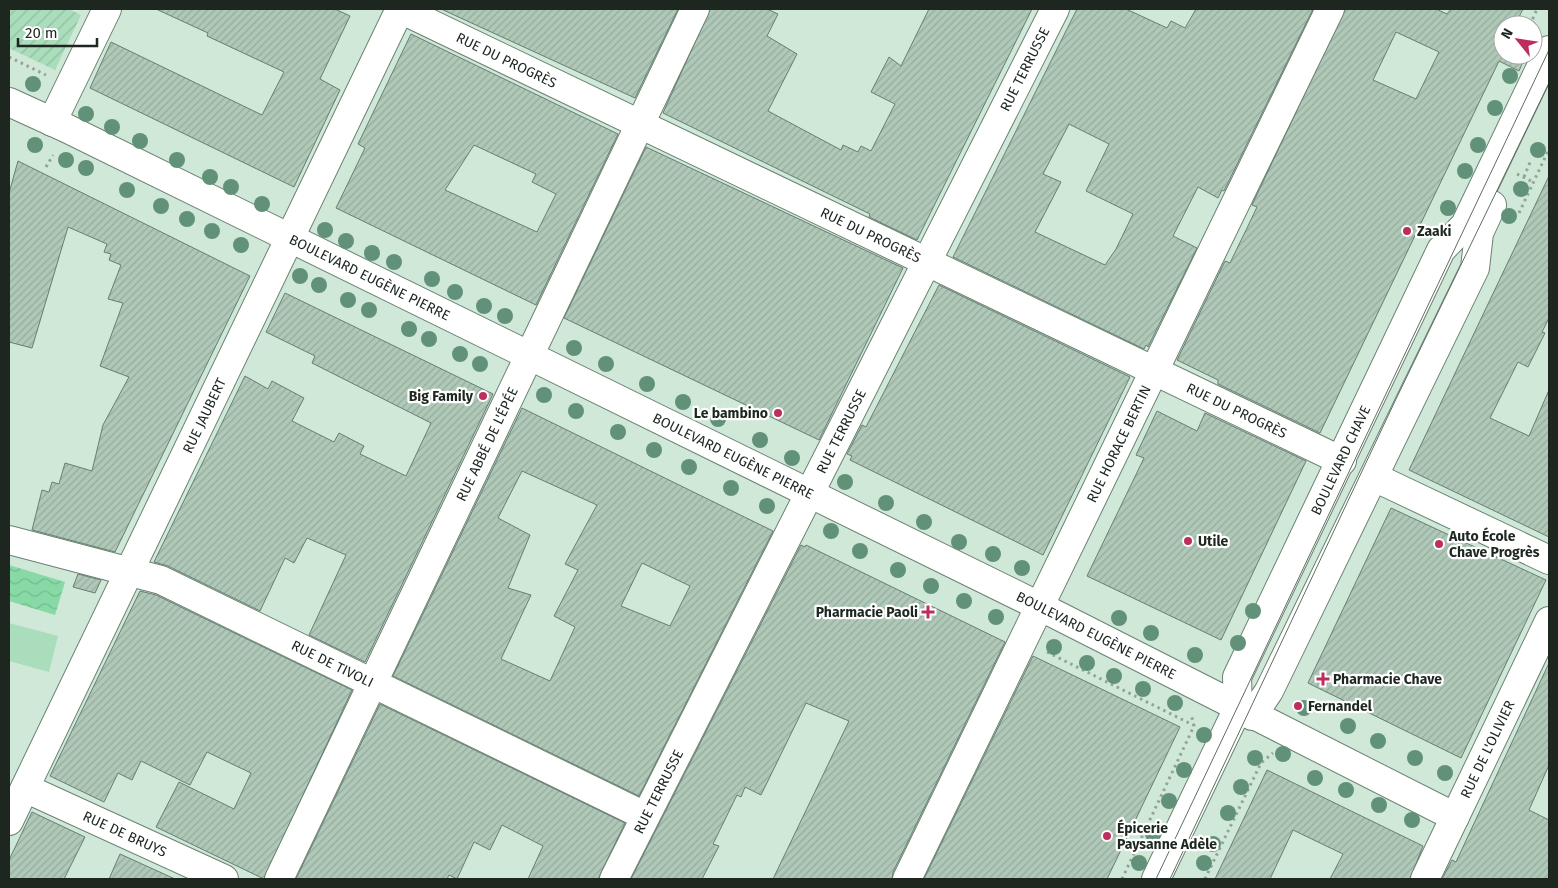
<svg xmlns="http://www.w3.org/2000/svg" width="1558" height="888" font-family="'Fira Sans',sans-serif">
<style>
.garden{fill:url(#garden-furrows)}
.pitch{fill:#adb}
.water{fill:url(#water-waves)}
.building{fill:url(#building-hatch);stroke:#687e6f;fill-rule:evenodd}
.lines{fill:none;stroke-linecap:round;stroke-linejoin:round}
.minor-casing{stroke:#6b8272;stroke-width:30}
.path{stroke:#91a597;stroke-width:3;stroke-dasharray:2.5 4;stroke-linecap:butt}
.minor{stroke:#fff;stroke-width:28}
.tram{stroke:#5e6d63;stroke-width:1}
.tree{fill:#619178}
.poi-dot{fill:#bc2e5e;stroke:#fff;stroke-width:2}
.labels{text-anchor:middle;stroke-width:4.5;stroke-linejoin:round;paint-order:stroke}
.street-label{font-size:14px;fill:#1d2720;stroke:#fff}
.poi-label{font-size:14px;font-weight:bold;fill:#1d2720;stroke:#fff;text-anchor:start}
</style>
<defs>
<pattern id="garden-furrows" width="10" height="10" patternUnits="userSpaceOnUse" patternTransform="scale(1.25)"><rect width="10" height="10" fill="#adb"/><path d="M-1 1l2-2M0 10L10 0M9 11l2-2" fill="none" stroke="#92bea0"/></pattern>
<pattern id="water-waves" width="16" height="10" patternUnits="userSpaceOnUse" patternTransform="scale(1.25)"><rect width="16" height="10" fill="#87daa6"/><path d="M0 5q4-4 8 0t8 0" fill="none" stroke="#74bb8f"/></pattern>
<pattern id="building-hatch" width="6" height="6" patternUnits="userSpaceOnUse" patternTransform="scale(1.25)"><rect width="6" height="6" fill="#afc8b7"/><path d="M-1 1l2-2M0 6l6-6M5 7l2-2" fill="none" stroke="#96ac9d"/></pattern>
</defs>
<rect width="100%" height="100%" fill="#cfe8d7"/>
<path class="garden" d="M 9,9 L 69,9 L 81,15 L 55,70 L 9,48 Z"/>
<path class="pitch" d="M 9,623 L 58,636 L 49,672 L 9,661 Z"/>
<path class="water" d="M 9,565 L 65,582 L 55,615 L 9,601 Z"/>
<path class="building" d="M 156,9 L 335,9 L 350,16 L 320,79 L 340,90 L 294,187 L 90,88 L 111,42 L 262,115 L 284,72 L 207,36 L 208,33 Z
M 441,9 L 678,9 L 635,98 Z
M 710,9 L 767,9 L 778,14 L 767,36 L 797,54 L 768,111 L 841,150 L 843,145 L 858,152 L 861,146 L 871,151 L 895,104 L 871,92 L 889,57 L 901,66 L 929,9 L 1032,9 L 917,240 L 869,217 L 870,214 L 663,113 Z
M 1077,9 L 1126,9 L 1167,28 L 1171,21 L 1185,28 L 1196,9 L 1313,9 L 1224,191 L 1222,190 L 1218,198 L 1198,187 L 1173,236 L 1197,248 L 1148,347 L 1146,345 L 1144,349 L 953,257 ZM 1069,124 L 1109,144 L 1086,191 L 1133,214 L 1116,249 L 1105,265 L 1035,232 L 1061,182 L 1043,174 Z
M 1345,9 L 1436,9 L 1447,14 L 1451,9 L 1523,9 L 1515,25 L 1503,25 L 1503,55 L 1526,55 L 1519,71 L 1499,61 L 1320,433 L 1218,384 L 1218,380 L 1177,360 L 1225,261 L 1230,263 L 1248,226 L 1257,207 L 1252,205 ZM 1396,32 L 1439,52 L 1416,99 L 1373,80 Z
M 411,34 L 618,134 L 536,305 L 336,208 L 365,148 L 358,144 ZM 474,145 L 536,174 L 532,182 L 556,194 L 537,232 L 445,190 Z
M 646,147 L 903,268 L 819,440 L 564,318 Z
M 18,161 L 250,276 L 115,552 L 32,530 L 42,490 L 49,492 L 52,482 L 59,484 L 65,463 L 92,471 L 103,425 L 129,377 L 100,366 L 123,303 L 108,299 L 121,265 L 109,260 L 111,254 L 104,252 L 107,244 L 68,227 L 32,348 L 9,342 L 9,193 Z
M 1549,176 L 1549,318 L 1542,332 L 1545,333 L 1528,367 L 1518,362 L 1490,418 L 1529,436 L 1549,390 L 1549,537 L 1409,470 Z
M 939,285 L 1130,377 L 1043,555 L 850,460 L 852,456 L 847,454 L 862,425 L 866,427 Z
M 285,293 L 493,394 L 365,662 L 309,635 L 346,555 L 307,538 L 294,563 L 285,558 L 260,611 L 168,566 L 154,562 L 245,376 L 268,389 L 272,381 L 304,398 L 292,421 L 334,442 L 339,433 L 364,446 L 360,454 L 406,476 L 431,423 L 312,363 L 315,356 L 266,332 Z
M 522,408 L 773,531 L 639,796 L 393,676 ZM 522,471 L 597,505 L 565,564 L 578,570 L 554,616 L 575,627 L 550,681 L 501,659 L 531,595 L 508,588 L 530,535 L 498,518 ZM 642,563 L 690,586 L 670,626 L 621,606 Z
M 1157,411 L 1197,431 L 1205,413 L 1306,461 L 1221,640 L 1087,576 L 1144,458 L 1136,455 Z
M 1391,508 L 1546,580 L 1461,758 L 1308,683 Z
M 801,545 L 805,547 L 806,545 L 1005,642 L 893,872 L 892,879 L 773,879 L 849,721 L 806,703 L 761,795 L 745,787 L 741,797 L 737,795 L 713,844 L 719,846 L 702,879 L 631,879 Z
M 78,574 L 101,580 L 95,593 L 73,587 Z
M 140,591 L 156,595 L 352,690 L 264,879 L 156,827 L 179,782 L 234,809 L 251,773 L 207,752 L 190,785 L 141,761 L 132,780 L 118,773 L 104,802 L 50,776 Z
M 1033,656 L 1180,727 L 1107,879 L 924,879 Z
M 1549,663 L 1549,765 L 1529,810 L 1549,820 L 1549,879 L 1442,879 L 1452,860 L 1456,862 Z
M 380,704 L 625,823 L 598,879 L 528,879 L 543,846 L 502,825 L 490,850 L 474,842 L 457,879 L 449,875 L 447,879 L 296,879 Z
M 1267,770 L 1423,846 L 1410,879 L 1330,879 L 1343,854 L 1293,830 L 1270,879 L 1215,879 Z
M 32,812 L 85,837 L 64,879 L 9,879 L 9,860 Z
M 120,854 L 175,879 L 109,879 Z"/>
<g class="lines">
<g class="minor-casing">
<g id="minor">
<path id="s1" d="M 400,9 L 1342,461"/>
<path id="s2" d="M 9,102 L 66,128 L 1041,607 L 1455,817"/>
<path d="M 52,122 L 107,9"/>
<path d="M 1374,477 L 1549,560"/>
<path id="s3" d="M 9,540 L 161,580 L 645,816"/>
<path d="M 1252,716 L 1269,691 L 1475,268 L 1479,233 L 1492,205"/>
<path id="s4" d="M 25,788 L 224,879"/>
<path id="s5" d="M 9,821 L 400,9"/>
<path id="s6" d="M 279,879 L 695,9"/>
<path id="s7" d="M 614,879 L 1055,9"/>
<path id="s8" d="M 907,879 L 1330,9"/>
<path id="s9" d="M 1156,879 L 1238,708 L 1237,677 L 1441,250 L 1465,225 L 1549,50"/>
<path id="s10" d="M 1425,879 L 1549,621"/>
</g>
</g>
<path class="path" d="M 1530,25 L 1537,9
M 9,57 L 46,75
M 46,167 L 53,155
M 1517,174 L 1533,182
M 1524,177 L 1531,160
M 1519,213 L 1549,149
M 1047,652 L 1193,725
M 1122,879 L 1194,726 L 1191,714
M 1205,879 L 1261,763 L 1273,753"/>
<use href="#minor" class="minor"/>
<path class="tram" d="M 1156,879 L 1549,50
M 1170,879 L 1396,399 L 1549,83"/>
</g>
<g class="tree">
<circle cx="1510" cy="76" r="8"/>
<circle cx="33" cy="84" r="8"/>
<circle cx="1495" cy="108" r="8"/>
<circle cx="86" cy="114" r="8"/>
<circle cx="112" cy="127" r="8"/>
<circle cx="140" cy="141" r="8"/>
<circle cx="35" cy="145" r="8"/>
<circle cx="1478" cy="145" r="8"/>
<circle cx="1538" cy="150" r="8"/>
<circle cx="66" cy="160" r="8"/>
<circle cx="177" cy="160" r="8"/>
<circle cx="86" cy="168" r="8"/>
<circle cx="1465" cy="171" r="8"/>
<circle cx="210" cy="177" r="8"/>
<circle cx="231" cy="187" r="8"/>
<circle cx="1521" cy="189" r="8"/>
<circle cx="127" cy="190" r="8"/>
<circle cx="262" cy="204" r="8"/>
<circle cx="161" cy="206" r="8"/>
<circle cx="1448" cy="208" r="8"/>
<circle cx="1509" cy="216" r="8"/>
<circle cx="187" cy="219" r="8"/>
<circle cx="325" cy="230" r="8"/>
<circle cx="212" cy="231" r="8"/>
<circle cx="346" cy="241" r="8"/>
<circle cx="241" cy="245" r="8"/>
<circle cx="372" cy="253" r="8"/>
<circle cx="394" cy="262" r="8"/>
<circle cx="300" cy="276" r="8"/>
<circle cx="432" cy="279" r="8"/>
<circle cx="319" cy="285" r="8"/>
<circle cx="455" cy="292" r="8"/>
<circle cx="348" cy="300" r="8"/>
<circle cx="484" cy="306" r="8"/>
<circle cx="369" cy="310" r="8"/>
<circle cx="505" cy="316" r="8"/>
<circle cx="409" cy="329" r="8"/>
<circle cx="429" cy="339" r="8"/>
<circle cx="574" cy="348" r="8"/>
<circle cx="460" cy="354" r="8"/>
<circle cx="480" cy="364" r="8"/>
<circle cx="606" cy="364" r="8"/>
<circle cx="647" cy="384" r="8"/>
<circle cx="544" cy="395" r="8"/>
<circle cx="683" cy="402" r="8"/>
<circle cx="576" cy="411" r="8"/>
<circle cx="718" cy="419" r="8"/>
<circle cx="618" cy="432" r="8"/>
<circle cx="760" cy="440" r="8"/>
<circle cx="654" cy="450" r="8"/>
<circle cx="792" cy="458" r="8"/>
<circle cx="689" cy="467" r="8"/>
<circle cx="845" cy="482" r="8"/>
<circle cx="731" cy="488" r="8"/>
<circle cx="886" cy="503" r="8"/>
<circle cx="767" cy="506" r="8"/>
<circle cx="924" cy="522" r="8"/>
<circle cx="831" cy="531" r="8"/>
<circle cx="959" cy="542" r="8"/>
<circle cx="860" cy="551" r="8"/>
<circle cx="993" cy="554" r="8"/>
<circle cx="1022" cy="568" r="8"/>
<circle cx="898" cy="570" r="8"/>
<circle cx="931" cy="586" r="8"/>
<circle cx="964" cy="601" r="8"/>
<circle cx="1253" cy="611" r="8"/>
<circle cx="996" cy="617" r="8"/>
<circle cx="1119" cy="618" r="8"/>
<circle cx="1151" cy="633" r="8"/>
<circle cx="1238" cy="643" r="8"/>
<circle cx="1054" cy="647" r="8"/>
<circle cx="1195" cy="655" r="8"/>
<circle cx="1087" cy="663" r="8"/>
<circle cx="1114" cy="676" r="8"/>
<circle cx="1143" cy="689" r="8"/>
<circle cx="1175" cy="703" r="8"/>
<circle cx="1304" cy="708" r="8"/>
<circle cx="1348" cy="726" r="8"/>
<circle cx="1204" cy="735" r="8"/>
<circle cx="1378" cy="741" r="8"/>
<circle cx="1283" cy="754" r="8"/>
<circle cx="1255" cy="758" r="8"/>
<circle cx="1415" cy="758" r="8"/>
<circle cx="1184" cy="770" r="8"/>
<circle cx="1445" cy="773" r="8"/>
<circle cx="1315" cy="778" r="8"/>
<circle cx="1241" cy="787" r="8"/>
<circle cx="1346" cy="790" r="8"/>
<circle cx="1169" cy="801" r="8"/>
<circle cx="1379" cy="805" r="8"/>
<circle cx="1228" cy="813" r="8"/>
<circle cx="1412" cy="820" r="8"/>
<circle cx="1153" cy="834" r="8"/>
<circle cx="1213" cy="844" r="8"/>
<circle cx="1139" cy="863" r="8"/>
<circle cx="1204" cy="863" r="8"/>
</g>
<g class="poi-dot">
<circle cx="1407" cy="231" r="5"/>
<circle cx="483" cy="396" r="5"/>
<circle cx="778" cy="413" r="5"/>
<circle cx="1188" cy="541" r="5"/>
<circle cx="1439" cy="544" r="5"/>
<path d="M925.5 604.5h5v5h5v5h-5v5h-5v-5h-5v-5h5z"/>
<path d="M1320.5 671.5h5v5h5v5h-5v5h-5v-5h-5v-5h5z"/>
<circle cx="1298" cy="706" r="5"/>
<circle cx="1107" cy="836" r="5"/>
</g>
<g class="labels">
<g class="street-label">
<text dy="5" stroke="none"><textPath href="#s1" startOffset="118">RUE DU PROGRÈS</textPath></text>
<text dy="5" stroke="none"><textPath href="#s7" startOffset="908">RUE TERRUSSE</textPath></text>
<text dy="5" stroke="none"><textPath href="#s1" startOffset="522">RUE DU PROGRÈS</textPath></text>
<text dy="5" stroke="none"><textPath href="#s2" startOffset="401">BOULEVARD EUGÈNE PIERRE</textPath></text>
<text dy="5" stroke="none"><textPath href="#s1" startOffset="928">RUE DU PROGRÈS</textPath></text>
<text dy="5" stroke="none"><textPath href="#s5" startOffset="450">RUE JAUBERT</textPath></text>
<text dy="5" stroke="none"><textPath href="#s7" startOffset="502">RUE TERRUSSE</textPath></text>
<text dy="5" stroke="none"><textPath href="#s6" startOffset="482">RUE ABBÉ DE L'ÉPÉE</textPath></text>
<text dy="5" stroke="none"><textPath href="#s8" startOffset="484">RUE HORACE BERTIN</textPath></text>
<text dy="5" stroke="none"><textPath href="#s2" startOffset="806">BOULEVARD EUGÈNE PIERRE</textPath></text>
<text dy="5" stroke="none"><textPath href="#s9" startOffset="461">BOULEVARD CHAVE</textPath></text>
<text dy="5" stroke="none"><textPath href="#s2" startOffset="1211">BOULEVARD EUGÈNE PIERRE</textPath></text>
<text dy="5" stroke="none"><textPath href="#s3" startOffset="348">RUE DE TIVOLI</textPath></text>
<text dy="5" stroke="none"><textPath href="#s10" startOffset="144">RUE DE L'OLIVIER</textPath></text>
<text dy="5" stroke="none"><textPath href="#s7" startOffset="98">RUE TERRUSSE</textPath></text>
<text dy="5" stroke="none"><textPath href="#s4" startOffset="110">RUE DE BRUYS</textPath></text>
</g>
<g class="poi-label">
<text x="1417" y="236">Zaaki</text>
<text x="473" y="401" text-anchor="end">Big Family</text>
<text x="768" y="418" text-anchor="end">Le bambino</text>
<text x="1449" y="541">Auto École<tspan x="1449" dy="16">Chave Progrès</tspan></text>
<text x="1198" y="546">Utile</text>
<text x="918" y="617" text-anchor="end">Pharmacie Paoli</text>
<text x="1333" y="684">Pharmacie Chave</text>
<text x="1308" y="711">Fernandel</text>
<text x="1117" y="833">Épicerie<tspan x="1117" dy="16">Paysanne Adèle</tspan></text>
</g>
</g>
<rect width="1558" height="888" fill="none" stroke="#1d2720" stroke-width="20"/>
<g transform="translate(1518 40) rotate(300)"><circle r="24" fill="#ffffff" stroke="#a5a9a6"/>
<path d="M0-4L9 19L0 12L-9 19Z" fill="#bc2e5e"/>
<text y="-8" font-size="14" font-weight="bold" text-anchor="middle" fill="#1d2720">N</text>
</g>
<path d="M18 38v8h79v-8" fill="none" stroke="#1d2720" stroke-width="2.5"/>
<text x="25" y="38" font-size="15" fill="#1d2720" stroke="#ffffff" stroke-width="4" paint-order="stroke">20 m</text>
</svg>
